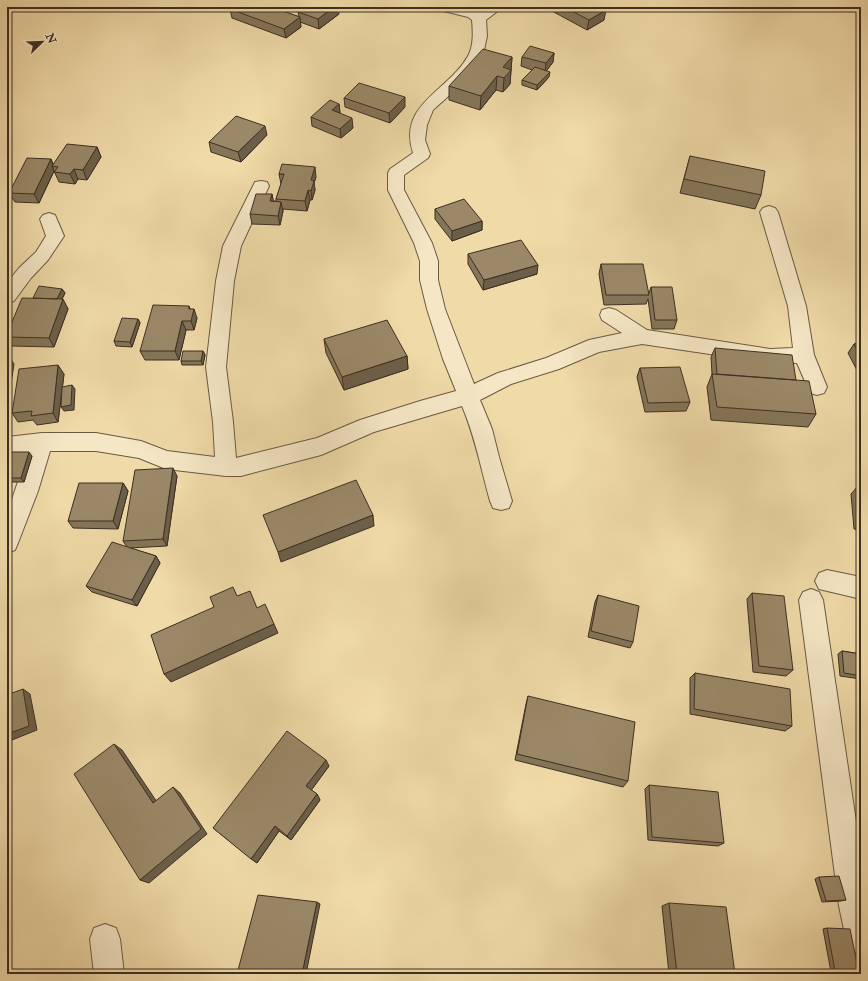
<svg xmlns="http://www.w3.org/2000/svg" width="868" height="981" font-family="'IM FELL Double Pica',serif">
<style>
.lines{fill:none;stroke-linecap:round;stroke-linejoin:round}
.minor-casing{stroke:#6a5a44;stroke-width:2}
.minor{fill:#f5e7c6;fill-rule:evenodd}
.wall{fill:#847559;stroke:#3d2f22}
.shaded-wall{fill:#6c5f49;stroke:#3d2f22}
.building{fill:#9a8868;stroke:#3d2f22}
</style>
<rect width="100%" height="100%" fill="#f0daa8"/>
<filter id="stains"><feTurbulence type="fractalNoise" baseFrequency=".005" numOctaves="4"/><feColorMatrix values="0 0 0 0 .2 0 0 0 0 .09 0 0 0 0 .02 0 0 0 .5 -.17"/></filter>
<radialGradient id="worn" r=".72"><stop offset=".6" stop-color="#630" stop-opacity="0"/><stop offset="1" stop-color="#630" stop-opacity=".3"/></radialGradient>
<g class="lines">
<g class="minor-casing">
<path id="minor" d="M 438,7 L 461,7 L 479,12 L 487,7 L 503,7 L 486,20 L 487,36 L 483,55 L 463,83 L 433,110 L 427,125 L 425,140 L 430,154 L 428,158 L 404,175 L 404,190 L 432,243 L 438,261 L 438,280 L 445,309 L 474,384 L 498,373 L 546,358 L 589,340 L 622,333 L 602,320 L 600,315 L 602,310 L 609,308 L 616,310 L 647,330 L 770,349 L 793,348 L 788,306 L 760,212 L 763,208 L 769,206 L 775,208 L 778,212 L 806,306 L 814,355 L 827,387 L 824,393 L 817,395 L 810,393 L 797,363 L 770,363 L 642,344 L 599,352 L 559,369 L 511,384 L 480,400 L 492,429 L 499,457 L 512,501 L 509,508 L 501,510 L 493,508 L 490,501 C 481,469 475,436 462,406 L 374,432 L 321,455 L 241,476 L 226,476 L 166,469 L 139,458 L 96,451 L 50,451 L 38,491 L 18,543 L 15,550 L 7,553 L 7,514 L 28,452 L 7,455 L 7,437 L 42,433 L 96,433 L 141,441 L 167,451 L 215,457 L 213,422 L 206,367 L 216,281 L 223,246 L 255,182 L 261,181 L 267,182 L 269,186 L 241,246 L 234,281 L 226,367 L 233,422 L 236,458 L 317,438 L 360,420 L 420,401 L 456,391 L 443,359 L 427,309 L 420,280 L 420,261 L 414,243 L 388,190 L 388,173 L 390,169 L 413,153 C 397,104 449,91 468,56 C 474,45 473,31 472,20 L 468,17 L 440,10 Z
M 49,213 L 55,215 L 64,236 L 48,260 L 31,278 L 14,301 L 7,303 L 7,283 L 19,268 L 36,252 L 46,236 L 40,219 L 43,215 Z
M 827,570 L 861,577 L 861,599 L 819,589 L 815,581 L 819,573 Z
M 811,589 L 819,592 L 823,600 L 861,855 L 861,954 L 850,950 L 846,939 L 839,906 L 799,600 L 803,592 Z
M 105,924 L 116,928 L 120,939 L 124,974 L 94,974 L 90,939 L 94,928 Z"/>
</g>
<use href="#minor" class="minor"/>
</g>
<path class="wall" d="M 233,7 L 292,7 L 285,12 L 299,17 L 298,12 L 339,14 L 319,29 L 300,22 L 301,27 L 286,38 L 232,18 L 230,9 Z
M 551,7 L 599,7 L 604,20 L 587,30 L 550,10 Z
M 554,53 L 553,62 L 546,71 L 549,77 L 537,90 L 522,85 L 522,80 L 532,70 L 521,66 L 522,57 Z
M 512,57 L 510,84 L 503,92 L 496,90 L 480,110 L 449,100 L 449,86 Z
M 344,98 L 405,107 L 390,123 L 345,107 Z
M 339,104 L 340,113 L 353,128 L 341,138 L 312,126 L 311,117 Z
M 267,135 L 241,162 L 211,152 L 209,142 Z
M 97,147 L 101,157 L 87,180 L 78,179 L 75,184 L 59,182 L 54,171 L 39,203 L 15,202 L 11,196 L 9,201 L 7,201 L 7,185 L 12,186 L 12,187 L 51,159 L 53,164 Z
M 690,156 L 761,195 L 755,209 L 680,193 Z
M 279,174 L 316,177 L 314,183 L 315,190 L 312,200 L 310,200 L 307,211 L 283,209 L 283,211 L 280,225 L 252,224 L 250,214 L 272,194 L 273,201 L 276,201 L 276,199 L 281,184 Z
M 435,209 L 482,221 L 482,230 L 452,241 L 435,219 Z
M 468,254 L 537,274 L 483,290 L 468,264 Z
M 601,264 L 649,293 L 651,287 L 677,320 L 674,329 L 652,329 L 648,299 L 646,304 L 604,305 L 599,274 Z
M 62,289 L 65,293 L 62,299 L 68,309 L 54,347 L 11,346 L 7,339 L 7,334 L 33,299 Z
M 189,306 L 190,309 L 197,318 L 194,330 L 186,330 L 179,360 L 145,360 L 140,351 Z
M 138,319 L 140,323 L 132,347 L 116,346 L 114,341 Z
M 324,339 L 407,356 L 408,369 L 344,390 L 326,353 Z
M 861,343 L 861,378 L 848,353 L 854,344 Z
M 715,348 L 796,380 L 816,414 L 808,427 L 711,420 L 707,387 L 712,374 L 711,357 Z
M 203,351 L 205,355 L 203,365 L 182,365 L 181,361 Z
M 640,368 L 690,402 L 686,411 L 645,412 L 637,377 Z
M 64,374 L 58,422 L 37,425 L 33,420 L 18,422 L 12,413 Z
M 7,452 L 32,456 L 24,482 L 7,482 Z
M 177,476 L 167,546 L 130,548 L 156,556 L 160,563 L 137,606 L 92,592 L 86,586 L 127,547 L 123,541 Z
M 123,483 L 128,491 L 118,529 L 73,528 L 68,521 Z
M 858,486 L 861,487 L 861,530 L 854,529 L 851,494 Z
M 752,593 L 793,670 L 786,676 L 753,672 L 747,599 Z
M 598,595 L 633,642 L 630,648 L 588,637 L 595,602 Z
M 842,651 L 861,654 L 861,679 L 840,676 L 838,654 Z
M 695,673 L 792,726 L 785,731 L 690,714 L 690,678 Z
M 528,696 L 628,781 L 623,787 L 515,760 L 526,704 Z
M 329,766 L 311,790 L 317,794 L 320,800 L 291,840 L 279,831 L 257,863 L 213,828 Z
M 649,785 L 724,843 L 718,846 L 648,840 L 645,789 Z
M 819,877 L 846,900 L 841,901 L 822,902 L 815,879 Z
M 669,903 L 735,974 L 669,974 L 662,906 Z
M 827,928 L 859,973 L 831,972 L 823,929 Z"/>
<path class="shaded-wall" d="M 281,7 L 292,7 L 282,14 Z
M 334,7 L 338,7 L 339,14 L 319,29 L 318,19 Z
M 606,10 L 604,20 L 587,30 L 589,20 Z
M 300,17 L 301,27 L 286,38 L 284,29 Z
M 554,53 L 553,62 L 545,73 L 546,63 Z
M 512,57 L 510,84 L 503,92 L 504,78 L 503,67 Z
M 550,72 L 549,77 L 537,90 L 537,85 Z
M 497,76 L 496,90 L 480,110 L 481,96 Z
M 405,97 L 405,107 L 390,123 L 389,113 Z
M 339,104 L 340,113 L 332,110 Z
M 352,118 L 353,128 L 341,138 L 340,129 Z
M 265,126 L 267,135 L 241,162 L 238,152 Z
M 97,147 L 101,157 L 87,180 L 83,170 Z
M 51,159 L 54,167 L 52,166 L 54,171 L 39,203 L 34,194 Z
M 315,167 L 316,177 L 314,183 L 315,190 L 312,200 L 311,191 L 311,180 Z
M 74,169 L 78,179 L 75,184 L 70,174 Z
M 12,186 L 14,191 L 9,193 L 11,196 L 9,201 L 7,198 L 7,194 Z
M 308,190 L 310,200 L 307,211 L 305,201 Z
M 272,194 L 274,204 L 270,201 Z
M 281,202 L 283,211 L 280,225 L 278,216 Z
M 482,221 L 482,230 L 452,241 L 452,231 Z
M 538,265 L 537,274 L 483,290 L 484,280 Z
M 62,289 L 65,293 L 59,305 L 56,300 Z
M 63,299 L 68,309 L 54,347 L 49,338 Z
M 189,306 L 192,314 L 194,309 L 197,318 L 194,330 L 191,321 L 189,309 Z
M 138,319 L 140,323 L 132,347 L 130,342 Z
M 182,321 L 186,330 L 179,360 L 175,351 Z
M 203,351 L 205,355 L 203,365 L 201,361 Z
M 8,355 L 14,364 L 7,410 L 7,359 Z
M 407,356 L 408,369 L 344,390 L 342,377 Z
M 58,365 L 64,374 L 58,422 L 53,413 Z
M 72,385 L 75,389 L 74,410 L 64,411 L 61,407 Z
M 29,452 L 32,456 L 24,482 L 21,478 Z
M 173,468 L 177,476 L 167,546 L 163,539 Z
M 123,483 L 128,491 L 118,529 L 113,521 Z
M 373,515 L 374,526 L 281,562 L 278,552 Z
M 156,556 L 160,563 L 137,606 L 132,600 Z
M 274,624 L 278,633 L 171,682 L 164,674 Z
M 23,689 L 30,694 L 37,730 L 7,742 L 7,734 Z
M 114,744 L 122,750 L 161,808 L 153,803 Z
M 326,760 L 329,766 L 310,792 L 306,786 Z
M 173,787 L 180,793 L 207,834 L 149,883 L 140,880 Z
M 317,794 L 320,800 L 291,840 L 287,836 Z
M 275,826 L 279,831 L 257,863 L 251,859 Z
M 317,902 L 320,904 L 306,974 L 302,974 Z"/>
<path class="building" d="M 233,7 L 272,7 L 300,17 L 284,29 L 230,9 Z
M 306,7 L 334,7 L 318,19 L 298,12 Z
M 564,7 L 599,7 L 606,10 L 589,20 Z
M 530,46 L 554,53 L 546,63 L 522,57 Z
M 483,49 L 512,57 L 503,67 L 511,70 L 504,78 L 497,76 L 481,96 L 449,86 Z
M 535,67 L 550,72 L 537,85 L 522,80 Z
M 359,83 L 405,97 L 389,113 L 344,98 Z
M 330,100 L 339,104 L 332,110 L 352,118 L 340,129 L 311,117 Z
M 236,116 L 265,126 L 238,152 L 209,142 Z
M 67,144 L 97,147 L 83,170 L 74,169 L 70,174 L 54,172 L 58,167 L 52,166 Z
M 690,156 L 765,171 L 761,195 L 684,179 Z
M 27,158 L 51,159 L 34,194 L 9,193 Z
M 282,164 L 315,167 L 311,180 L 314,181 L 311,191 L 308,190 L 305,201 L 276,199 L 284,174 L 279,174 Z
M 7,185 L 12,186 L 7,194 Z
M 256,194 L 272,194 L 270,201 L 281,202 L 278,216 L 250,214 Z
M 464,199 L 482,221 L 452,231 L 435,209 Z
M 521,240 L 538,265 L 484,280 L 468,254 Z
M 601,264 L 643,264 L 649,295 L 606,295 Z
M 39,286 L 62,289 L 57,299 L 33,298 Z
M 651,287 L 672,287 L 677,320 L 655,320 Z
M 22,298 L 63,299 L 49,338 L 7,337 L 7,334 Z
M 153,305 L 189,306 L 189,309 L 194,309 L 191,321 L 182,321 L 175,351 L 140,351 Z
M 122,318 L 138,319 L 130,342 L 114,341 Z
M 387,320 L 407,356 L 342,377 L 324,339 Z
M 861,343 L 861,357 L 854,344 Z
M 715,348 L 792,355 L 796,380 L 717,374 Z
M 183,351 L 203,351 L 201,361 L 181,361 Z
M 58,365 L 53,413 L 31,416 L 32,411 L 12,413 L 19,369 Z
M 680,367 L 690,402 L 648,403 L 640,368 Z
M 712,374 L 809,381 L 816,414 L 717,407 Z
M 72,385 L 71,405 L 61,407 L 62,387 Z
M 7,452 L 29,452 L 21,478 L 7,478 Z
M 173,468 L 163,539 L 123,541 L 135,470 Z
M 356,480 L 373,515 L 278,552 L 263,515 Z
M 79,483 L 123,483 L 113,521 L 68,521 Z
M 858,486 L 861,487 L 861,519 Z
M 112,542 L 156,556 L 132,600 L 86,586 Z
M 233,587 L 237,596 L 250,591 L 257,608 L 265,604 L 274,624 L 164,674 L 151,635 L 214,607 L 210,597 Z
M 752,593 L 784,596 L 793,670 L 759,666 Z
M 598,595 L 639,606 L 633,642 L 591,631 Z
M 842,651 L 861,654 L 861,676 L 844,673 Z
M 695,673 L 790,689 L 792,726 L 694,709 Z
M 23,689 L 29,726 L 7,734 L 7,695 Z
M 528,696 L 635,722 L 628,781 L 517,754 Z
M 287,731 L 326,760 L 306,786 L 317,794 L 287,836 L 275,826 L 251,859 L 213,828 Z
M 114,744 L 153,803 L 173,787 L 201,829 L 140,880 L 74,774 Z
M 649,785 L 718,792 L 724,843 L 652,837 Z
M 839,876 L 846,900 L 826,901 L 819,877 Z
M 258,895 L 317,902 L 302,974 L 237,974 Z
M 669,903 L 726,907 L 735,974 L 677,974 Z
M 827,928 L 850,929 L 859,973 L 835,971 Z"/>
<rect width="868" height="981" fill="none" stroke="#f0daa8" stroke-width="24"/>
<rect x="8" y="8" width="852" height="965" fill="none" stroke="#3d2f22" stroke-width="2"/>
<rect x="12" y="12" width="844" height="957" fill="none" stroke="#3d2f22"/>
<g transform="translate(42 42) rotate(67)" stroke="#f5e7c6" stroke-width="3" paint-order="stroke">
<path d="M0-3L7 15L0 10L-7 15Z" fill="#3d2f22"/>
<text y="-6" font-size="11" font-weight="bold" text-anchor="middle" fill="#3d2f22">N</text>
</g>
<rect width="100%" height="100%" filter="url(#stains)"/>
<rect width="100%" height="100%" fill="url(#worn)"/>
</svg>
